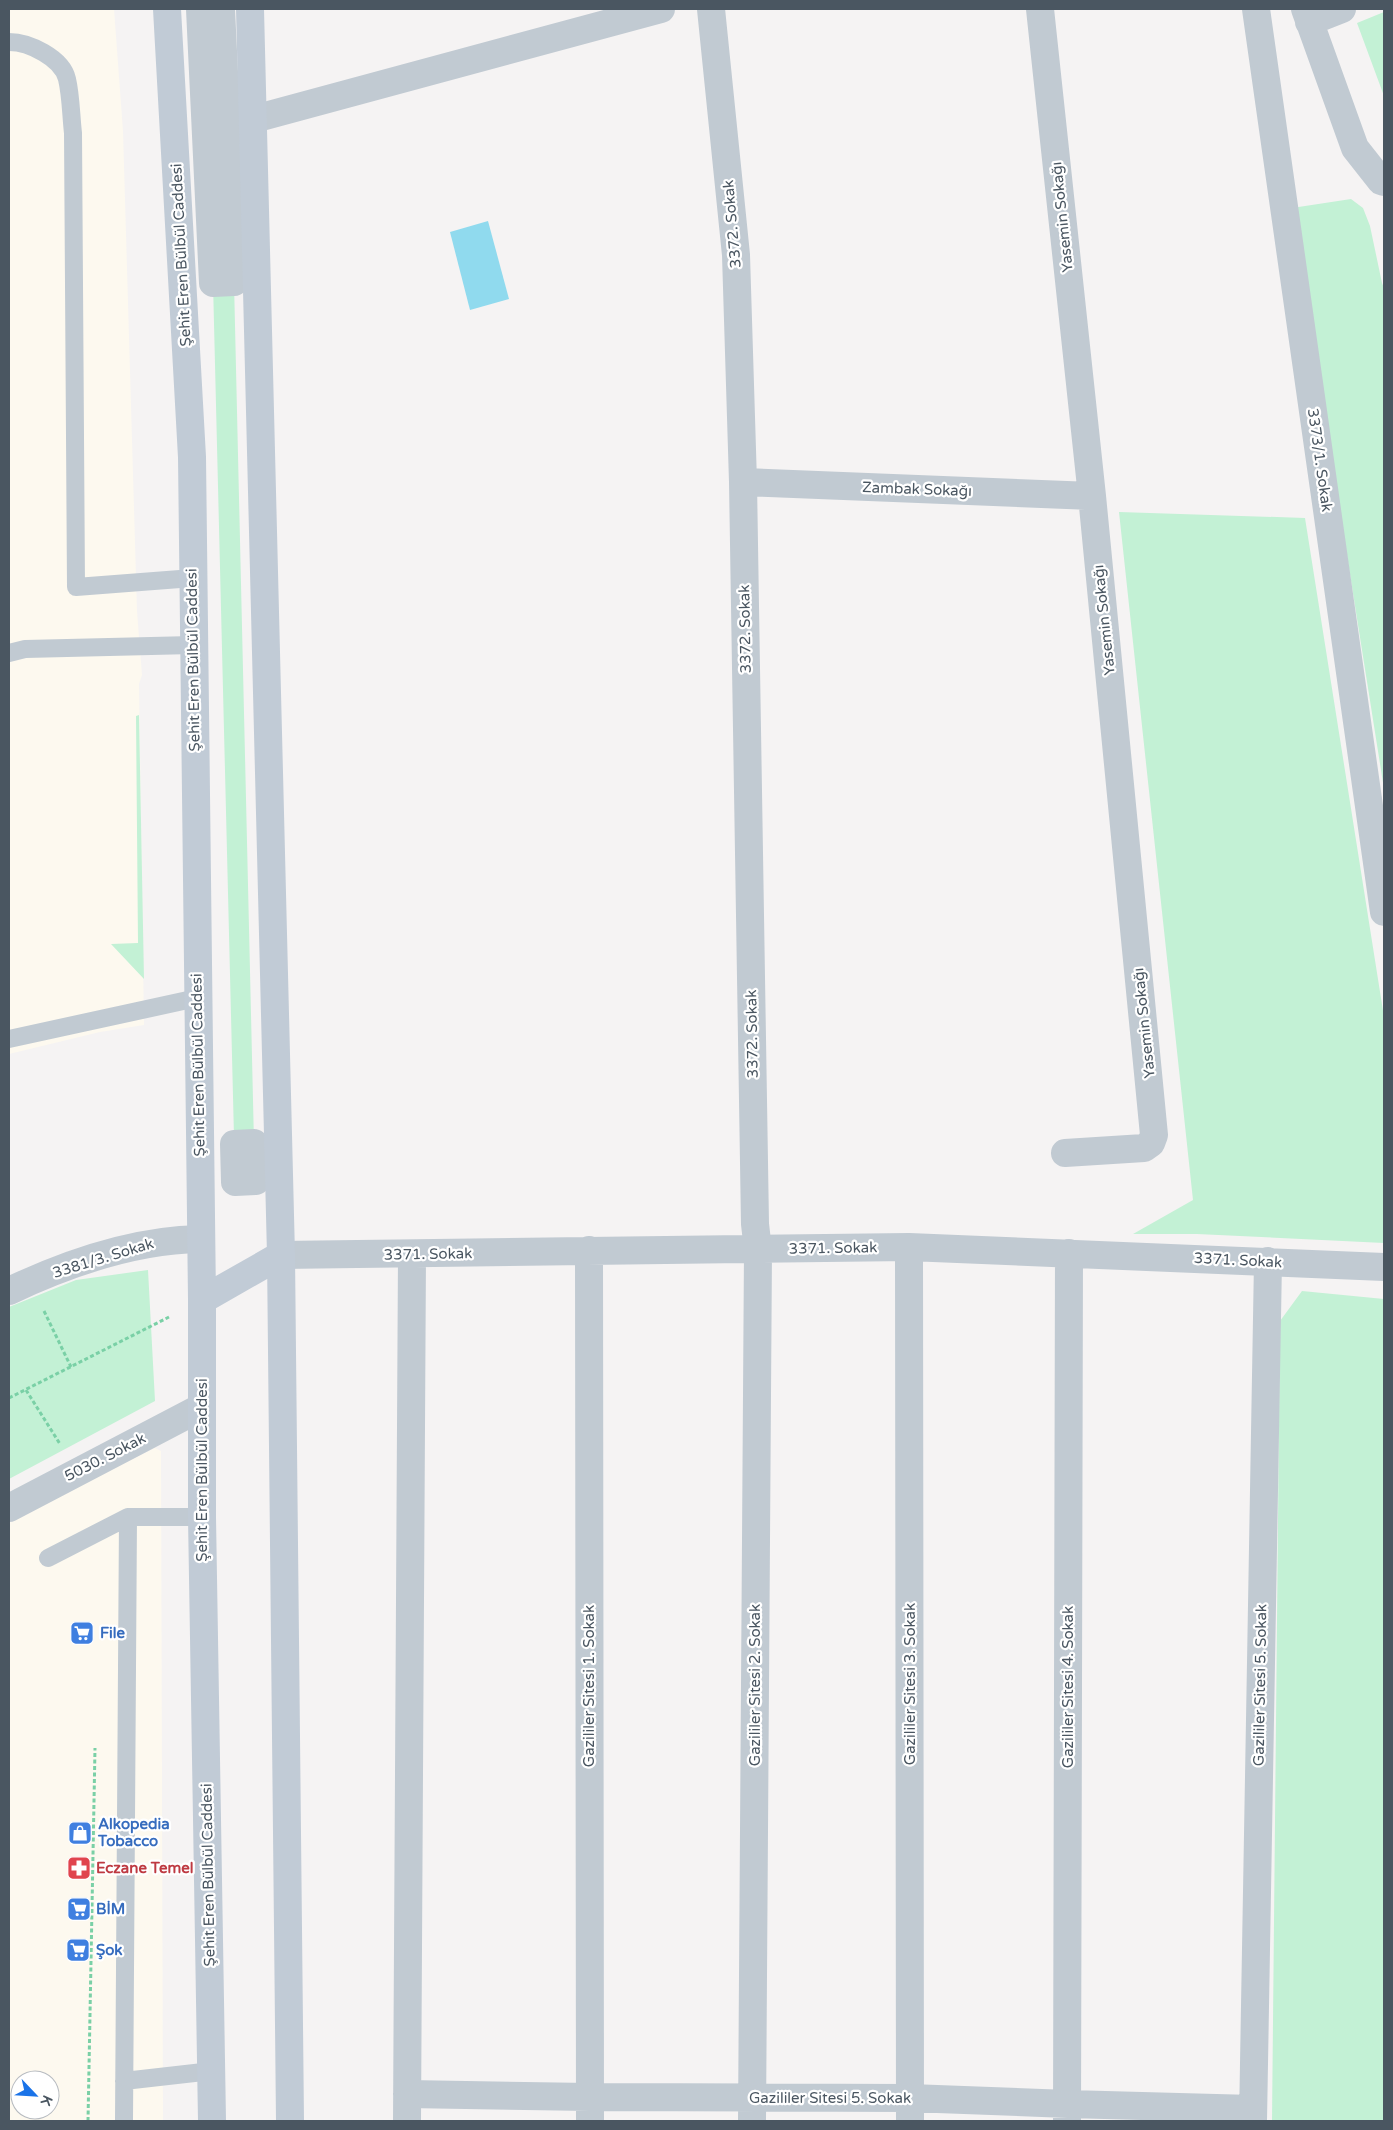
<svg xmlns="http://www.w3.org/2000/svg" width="1393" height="2130" font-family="'Varela Round',sans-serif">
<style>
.commercial{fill:#fdf9ef;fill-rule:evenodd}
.green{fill:#c3f1d5}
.water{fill:#90daee}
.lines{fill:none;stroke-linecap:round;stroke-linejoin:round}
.path{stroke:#7ad0a6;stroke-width:3;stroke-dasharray:4 2.5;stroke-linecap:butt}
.lane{stroke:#c1cad2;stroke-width:18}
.street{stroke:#c1cad2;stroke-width:28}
.secondary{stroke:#c1cbd6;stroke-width:28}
.labels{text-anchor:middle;stroke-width:4.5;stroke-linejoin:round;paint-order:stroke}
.street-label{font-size:15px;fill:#4a5661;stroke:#fff}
.shop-label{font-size:15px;font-weight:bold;fill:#366cbe;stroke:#fff;text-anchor:start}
.health-label{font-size:15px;font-weight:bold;fill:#be3a42;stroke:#fff;text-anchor:start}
</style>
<rect width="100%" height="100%" fill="#f5f3f3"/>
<path class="commercial" d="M 9,9 L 114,9 L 123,131 L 137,611 L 142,675 L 139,684 L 144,1025 L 100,1032 L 9,1054 Z
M 155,1448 L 161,1451 L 163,2121 L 9,2121 L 9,1519 ZM 20,2080 L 50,2080 L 50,2110 L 20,2110 Z"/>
<path class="green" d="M 1384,12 L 1384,96 L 1357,23 Z
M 1351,199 L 1363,208 L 1370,226 L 1382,283 L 1384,288 L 1384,789 L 1292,208 Z
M 234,282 L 254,1143 L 234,1137 L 213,283 Z
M 1119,512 L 1305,518 L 1384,1017 L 1384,1243 L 1197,1234 L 1133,1234 L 1193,1200 Z
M 139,715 L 144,979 L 111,944 L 138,943 L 136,716 Z
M 148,1270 L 155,1401 L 9,1479 L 9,1307 L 76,1280 Z
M 1302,1291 L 1384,1299 L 1384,2121 L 1272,2121 L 1280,1321 Z"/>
<path class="water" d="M 488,221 L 509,299 L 470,310 L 450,232 Z"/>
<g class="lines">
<path class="path" d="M 44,1311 L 71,1367
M 26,1390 L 60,1444
M 9,1398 L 169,1317
M 88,2121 L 95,1748"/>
<path class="lane" d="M 9,42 C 29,42 62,58 67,79 C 71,96 71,116 73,133 L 76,587 L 193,578
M 9,653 L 25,649 L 193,645
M 9,1039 L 197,998
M 48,1558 L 128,1517
M 124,2081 L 212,2071
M 124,2121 L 128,1517 L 202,1517"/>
<path class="street" d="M 200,9 L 213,283 L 234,282 L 221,9
M 711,9 L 736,255 L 743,482 L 755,1224 L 758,1250 L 752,2121
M 1040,9 L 1092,496 L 1154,1135 L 1151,1143 L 1144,1148 L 1065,1153
M 1256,9 L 1384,912
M 1305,9 L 1355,148 L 1381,181 L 1384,182
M 1309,22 L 1342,9
M 254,119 L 661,9
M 743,482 L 1092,496
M 254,1143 L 256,1181 L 235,1182 L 234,1144 Z
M 909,1247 L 910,2121
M 589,1250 L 590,2121
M 281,1255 L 909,1247 L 1384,1267
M 9,1291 C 68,1263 134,1240 200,1239
M 9,1508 L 202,1407
M 407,2094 L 590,2097 L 910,2098 L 1068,2104 L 1253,2109
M 407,2121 L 412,1254
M 1067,2121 L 1069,1253
M 1253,2121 L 1268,1261"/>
<path class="secondary" d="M 167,9 L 192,457 L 202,1300 L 202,1517 L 212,2121
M 250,9 L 281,1255 L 290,2121
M 202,1300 L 281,1255"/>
</g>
<defs>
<g id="supermarket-square" transform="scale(1.25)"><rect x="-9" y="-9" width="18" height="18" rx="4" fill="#3f7fe0" stroke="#fff"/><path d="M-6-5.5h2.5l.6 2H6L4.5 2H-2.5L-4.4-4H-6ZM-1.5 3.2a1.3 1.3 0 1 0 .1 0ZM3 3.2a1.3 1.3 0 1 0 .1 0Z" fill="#fff"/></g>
<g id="shop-square" transform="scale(1.25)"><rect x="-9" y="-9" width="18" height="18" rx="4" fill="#3f7fe0" stroke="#fff"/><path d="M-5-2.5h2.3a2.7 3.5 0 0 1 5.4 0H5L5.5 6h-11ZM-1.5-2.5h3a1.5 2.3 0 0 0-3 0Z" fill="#fff"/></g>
<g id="pharmacy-square" transform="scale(1.25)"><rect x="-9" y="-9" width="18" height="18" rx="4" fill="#e0444e" stroke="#fff"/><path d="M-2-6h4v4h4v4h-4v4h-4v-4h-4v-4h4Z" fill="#fff"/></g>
</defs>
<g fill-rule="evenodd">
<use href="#supermarket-square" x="82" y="1633"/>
<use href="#shop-square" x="80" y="1833"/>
<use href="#pharmacy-square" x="79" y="1868"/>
<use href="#supermarket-square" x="79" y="1909"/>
<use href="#supermarket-square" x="78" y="1950"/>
</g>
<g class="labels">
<g class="street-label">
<text transform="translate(1062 217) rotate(-96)" y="5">Yasemin Sokağı</text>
<text transform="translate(732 224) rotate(-95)" y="5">3372. Sokak</text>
<text transform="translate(181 255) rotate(-93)" y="5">Şehit Eren Bülbül Caddesi</text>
<text transform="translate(1320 460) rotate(82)" y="5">3373/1. Sokak</text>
<text transform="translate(917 489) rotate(2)" y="5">Zambak Sokağı</text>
<text transform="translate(1104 620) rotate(-96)" y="5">Yasemin Sokağı</text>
<text transform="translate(745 629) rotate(-91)" y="5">3372. Sokak</text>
<text transform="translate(193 660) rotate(-91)" y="5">Şehit Eren Bülbül Caddesi</text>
<text transform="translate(1144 1023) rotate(-96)" y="5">Yasemin Sokağı</text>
<text transform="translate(752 1034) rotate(-91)" y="5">3372. Sokak</text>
<text transform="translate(198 1065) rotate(-91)" y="5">Şehit Eren Bülbül Caddesi</text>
<text transform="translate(833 1248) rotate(-1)" y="5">3371. Sokak</text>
<text transform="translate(428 1254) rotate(-1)" y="5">3371. Sokak</text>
<text transform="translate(103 1258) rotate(-17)" y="5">3381/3. Sokak</text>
<text transform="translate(1238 1260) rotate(3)" y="5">3371. Sokak</text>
<text transform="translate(105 1457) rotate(-27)" y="5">5030. Sokak</text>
<text transform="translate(202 1470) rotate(-90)" y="5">Şehit Eren Bülbül Caddesi</text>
<text transform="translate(910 1684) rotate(-90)" y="5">Gazililer Sitesi 3. Sokak</text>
<text transform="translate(755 1685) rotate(-90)" y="5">Gazililer Sitesi 2. Sokak</text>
<text transform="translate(1260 1685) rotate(-89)" y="5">Gazililer Sitesi 5. Sokak</text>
<text transform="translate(589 1686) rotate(-90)" y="5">Gazililer Sitesi 1. Sokak</text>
<text transform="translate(1068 1687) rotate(-90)" y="5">Gazililer Sitesi 4. Sokak</text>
<text transform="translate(208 1875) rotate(-91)" y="5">Şehit Eren Bülbül Caddesi</text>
<text x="830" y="2103">Gazililer Sitesi 5. Sokak</text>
</g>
<g class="shop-label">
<text x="100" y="1638">File</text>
<text x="98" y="1829">Alkopedia<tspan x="98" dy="17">Tobacco</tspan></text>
<text x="96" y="1914">BİM</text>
<text x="96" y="1955">Şok</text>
</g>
<g class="health-label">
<text x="96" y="1873">Eczane Temel</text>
</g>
</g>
<rect width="1393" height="2130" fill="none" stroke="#4a5661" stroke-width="20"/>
<g transform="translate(35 2095) rotate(115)"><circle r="24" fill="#ffffff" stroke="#b7bbc0"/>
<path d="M0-4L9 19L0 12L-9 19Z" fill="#1a73e8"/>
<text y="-8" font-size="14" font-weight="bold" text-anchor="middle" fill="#4a5661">K</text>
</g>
</svg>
